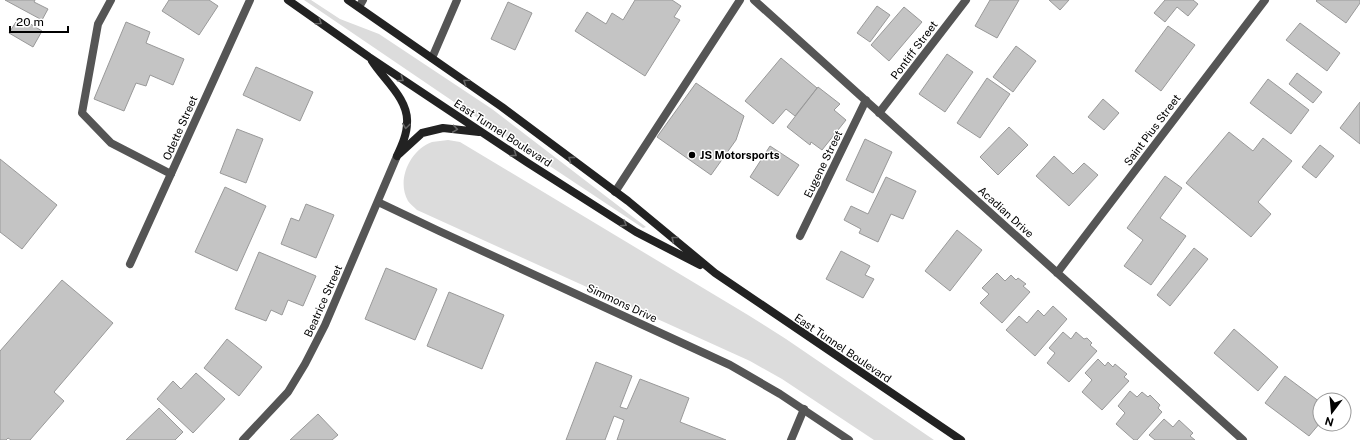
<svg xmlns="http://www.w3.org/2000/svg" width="1360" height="440" font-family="'Public Sans',sans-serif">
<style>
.green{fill:#dcdcdc}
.building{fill:#c4c4c4;stroke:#999}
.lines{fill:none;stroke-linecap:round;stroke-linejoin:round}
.service{stroke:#555;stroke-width:8}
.minor{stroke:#555;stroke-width:8}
.secondary{stroke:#222;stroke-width:8}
.oneway{stroke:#646464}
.poi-dot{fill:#000;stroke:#fff;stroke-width:1.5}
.labels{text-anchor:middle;stroke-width:3;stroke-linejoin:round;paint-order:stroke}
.street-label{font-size:11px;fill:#000;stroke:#fff}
.poi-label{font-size:11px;font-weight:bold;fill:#000;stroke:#fff;text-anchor:start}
</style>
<rect width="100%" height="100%" fill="#fff"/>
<path class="green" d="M 304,0 L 311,0 L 340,19 L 379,34 L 492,109 L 646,227 L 643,228 L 482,121 Z
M 448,140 L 460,142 L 748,315 L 786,339 L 934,440 L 874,440 L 782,379 L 750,361 L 417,210 C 414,207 410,204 408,201 C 396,180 410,150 432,142 C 437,141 443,141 448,140 Z"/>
<path class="building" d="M 5,0 L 35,0 L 34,2 L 48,9 L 42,20 Z
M 169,0 L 209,0 L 218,6 L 199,35 L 162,11 Z
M 635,0 L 672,0 L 681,6 L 674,17 L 680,20 L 645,76 L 575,31 L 587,12 L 606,24 L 612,13 L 623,20 Z
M 990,0 L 1019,0 L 997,38 L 975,26 Z
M 1049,0 L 1069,0 L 1060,10 Z
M 1165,0 L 1193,0 L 1198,4 L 1188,16 L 1177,7 L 1165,22 L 1154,13 Z
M 1317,0 L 1360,0 L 1360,3 L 1346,23 L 1316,1 Z
M 508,2 L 532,13 L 515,50 L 491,39 Z
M 877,6 L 890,15 L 870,42 L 857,33 Z
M 904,7 L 922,22 L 889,61 L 871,45 Z
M 19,17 L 42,31 L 33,47 L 9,33 Z
M 126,22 L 150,32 L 146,43 L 184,59 L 173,85 L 150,75 L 146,86 L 136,83 L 124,111 L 94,99 Z
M 1300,23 L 1340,53 L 1327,71 L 1286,40 Z
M 1168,26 L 1195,45 L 1161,91 L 1135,71 Z
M 1016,46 L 1036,61 L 1013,92 L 993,77 Z
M 947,54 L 973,72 L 945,112 L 919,94 Z
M 781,58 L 817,88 L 795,116 L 786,109 L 773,124 L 745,101 Z
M 256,67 L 313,92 L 300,121 L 243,95 Z
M 1297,73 L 1322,92 L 1313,103 L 1289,84 Z
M 987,78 L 1010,94 L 980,138 L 957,123 Z
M 1268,79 L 1309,110 L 1291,134 L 1250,103 Z
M 696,83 L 744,116 L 736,140 L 711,175 L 657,137 Z
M 818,87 L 840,104 L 834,110 L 846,120 L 822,150 L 811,142 L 810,145 L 787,127 Z
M 1103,99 L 1119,113 L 1104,130 L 1088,117 Z
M 1360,102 L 1360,144 L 1340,128 Z
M 1009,127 L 1028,145 L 998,175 L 980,157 Z
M 237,129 L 263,139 L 246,183 L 220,173 Z
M 1229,132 L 1253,151 L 1263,138 L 1292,161 L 1258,202 L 1271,214 L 1251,237 L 1186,183 Z
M 865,139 L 892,152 L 873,193 L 846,180 Z
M 1320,145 L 1334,156 L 1316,178 L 1302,167 Z
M 770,146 L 799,165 L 778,196 L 750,177 Z
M 1054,156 L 1073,174 L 1084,163 L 1098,175 L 1069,206 L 1036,176 Z
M 0,159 L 57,205 L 22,249 L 0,232 Z
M 1165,176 L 1182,188 L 1160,218 L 1186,236 L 1151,285 L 1124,266 L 1143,240 L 1127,228 Z
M 886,177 L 916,191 L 903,219 L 891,214 L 878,242 L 859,233 L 861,229 L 844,220 L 851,206 L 868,214 Z
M 225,187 L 266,206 L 237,271 L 195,252 Z
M 306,204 L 334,215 L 316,258 L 281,244 L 291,218 L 299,221 Z
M 957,230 L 982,250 L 950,291 L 925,271 Z
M 1194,248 L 1208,259 L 1170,306 L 1157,295 Z
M 841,251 L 870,266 L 865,275 L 874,279 L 863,298 L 826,279 Z
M 259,252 L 316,276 L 303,306 L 288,300 L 282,315 L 271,310 L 266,321 L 235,309 Z
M 386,268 L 437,289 L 415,340 L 365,319 Z
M 997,273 L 1005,281 L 1011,275 L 1016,280 L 1018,278 L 1026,284 L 1023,286 L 1030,292 L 1002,323 L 980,303 L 989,294 L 982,288 Z
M 62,280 L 113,323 L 54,392 L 64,401 L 30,440 L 11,440 L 8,438 L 6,440 L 0,440 L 0,351 Z
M 449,292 L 504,315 L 482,369 L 427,346 Z
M 1053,306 L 1067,319 L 1035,356 L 1006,330 L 1019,316 L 1027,323 L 1038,310 L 1044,316 Z
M 1234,329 L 1278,367 L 1258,391 L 1214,353 Z
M 1063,332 L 1071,339 L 1076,332 L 1084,339 L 1087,338 L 1092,343 L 1090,345 L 1097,351 L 1069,382 L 1047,363 L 1055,353 L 1049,348 Z
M 227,339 L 262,367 L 239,396 L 204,368 Z
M 1098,359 L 1105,366 L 1108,362 L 1113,367 L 1115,364 L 1127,374 L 1124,377 L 1129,381 L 1102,410 L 1082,392 L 1092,380 L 1085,373 Z
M 596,362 L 632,376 L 620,407 L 627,409 L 640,379 L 689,398 L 680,422 L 726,440 L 617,440 L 624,420 L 614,416 L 605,440 L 566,440 Z
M 196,373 L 225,399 L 193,433 L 157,399 L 173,381 L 181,389 Z
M 1285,376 L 1320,402 L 1320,423 L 1309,436 L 1265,403 Z
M 1130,391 L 1137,397 L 1142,392 L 1148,397 L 1150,395 L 1160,405 L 1158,408 L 1162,412 L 1137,440 L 1134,440 L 1116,424 L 1125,413 L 1118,406 Z
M 159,408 L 183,432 L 175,440 L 126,440 Z
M 318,414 L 338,435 L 332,440 L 290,440 Z
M 1164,419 L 1173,427 L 1179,420 L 1193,433 L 1190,436 L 1195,440 L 1155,440 L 1149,435 Z"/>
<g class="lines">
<path class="service" d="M 111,0 L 98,24 L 82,113 L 111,143 L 171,174
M 359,7 L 363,0
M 615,192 L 740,0
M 791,440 L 804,409"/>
<path class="minor" d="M 754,0 L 1243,440
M 432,58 L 457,0
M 879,113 L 966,0
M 378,202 L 439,231 L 730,365 L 780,394 L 849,440
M 800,236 L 866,100
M 130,264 L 250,0
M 1057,273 L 1265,0
M 243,440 L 288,392 L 305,364 L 325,325 L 397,156"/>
<path class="secondary" d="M 288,0 L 369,57 L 528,163 L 636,232 L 700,265
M 348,0 L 502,107 L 628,201 L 715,273 L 961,440
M 372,61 C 383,79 409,99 407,123 C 407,134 402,145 397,156
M 399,154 L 422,133 L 443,128 L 479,132"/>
</g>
<defs><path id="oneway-chevron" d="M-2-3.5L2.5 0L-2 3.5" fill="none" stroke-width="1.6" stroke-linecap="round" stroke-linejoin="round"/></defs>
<g class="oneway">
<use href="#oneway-chevron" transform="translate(319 22) rotate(35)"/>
<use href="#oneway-chevron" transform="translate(401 79) rotate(34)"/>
<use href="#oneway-chevron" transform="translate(466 82) rotate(-145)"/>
<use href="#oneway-chevron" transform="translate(406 126) rotate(97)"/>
<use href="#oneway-chevron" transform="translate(455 129) rotate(8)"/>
<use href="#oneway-chevron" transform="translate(514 154) rotate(34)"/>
<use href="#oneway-chevron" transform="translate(571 159) rotate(-143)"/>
<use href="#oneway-chevron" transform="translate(624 224) rotate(32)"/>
<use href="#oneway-chevron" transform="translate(674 239) rotate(-141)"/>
</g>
<circle class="poi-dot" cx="692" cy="155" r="4"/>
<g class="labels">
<g class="street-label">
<text transform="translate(914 50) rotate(-53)" y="4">Pontiff Street</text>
<text transform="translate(180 128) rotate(-66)" y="4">Odette Street</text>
<text transform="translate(1152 130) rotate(-53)" y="4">Saint Pius Street</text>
<text transform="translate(503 133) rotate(33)" y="4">East Tunnel Boulevard</text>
<text transform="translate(823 164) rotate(-64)" y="4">Eugene Street</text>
<text transform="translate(1006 212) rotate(42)" y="4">Acadian Drive</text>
<text transform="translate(323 301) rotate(-66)" y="4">Beatrice Street</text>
<text transform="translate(622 303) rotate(25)" y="4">Simmons Drive</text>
<text transform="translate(843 348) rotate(34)" y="4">East Tunnel Boulevard</text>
</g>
<g class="poi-label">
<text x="700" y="159">JS Motorsports</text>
</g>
</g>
<g transform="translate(1332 412) rotate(196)"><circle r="19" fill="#ffffff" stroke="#999999"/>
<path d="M0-3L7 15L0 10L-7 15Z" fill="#000000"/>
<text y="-6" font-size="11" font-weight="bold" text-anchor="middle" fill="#000000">N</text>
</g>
<path d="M10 26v6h58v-6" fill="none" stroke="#000000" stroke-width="2"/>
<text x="16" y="26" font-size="12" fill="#000000" stroke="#ffffff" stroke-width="3" paint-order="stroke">20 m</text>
</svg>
